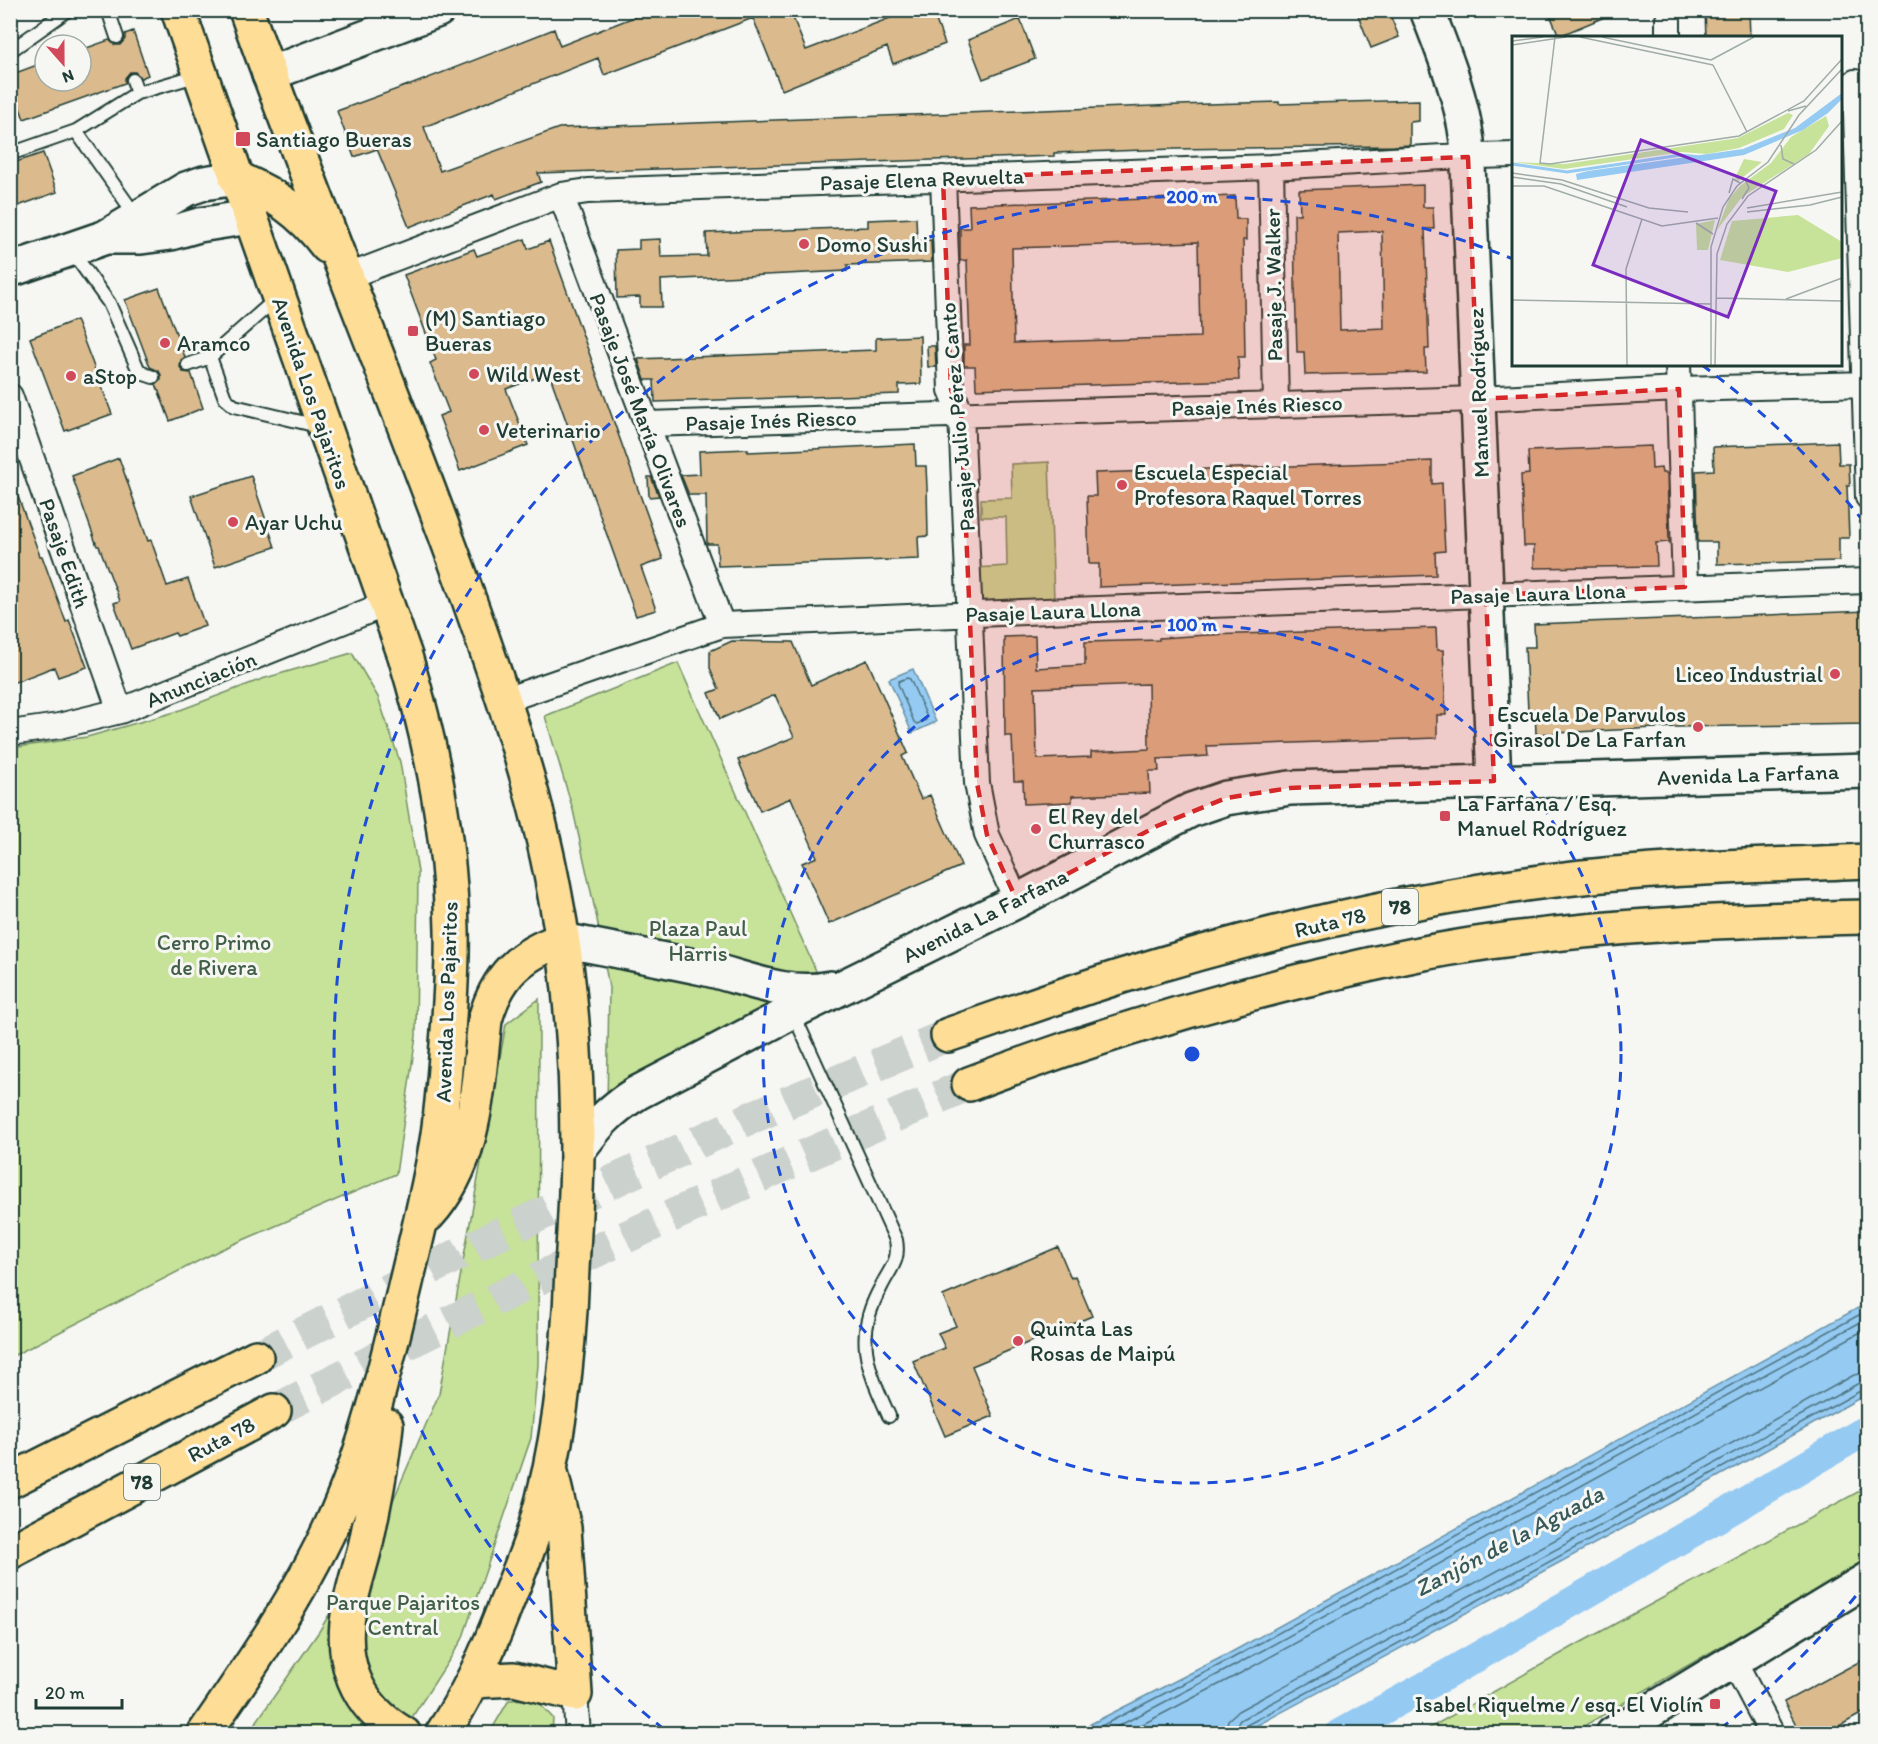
<svg xmlns="http://www.w3.org/2000/svg" width="1878" height="1744" font-family="Itim,sans-serif">
<style>
.green{fill:#c7e299;stroke:#739066;stroke-width:1.5}
.water{fill:#95caf3;stroke:#6692a7;stroke-width:1.5}
.lines{fill:none;stroke-linecap:round;stroke-linejoin:round}
.shore{stroke:#4e7580;stroke-width:1.5}
.canal{stroke:#95caf3;stroke-width:30}
.building{fill:#dbba8e;stroke:#1f3d34;stroke-width:1.5;fill-rule:evenodd}
.highway-tunnel{stroke:#cbd1cc;stroke-width:33;stroke-dasharray:33 16;stroke-linecap:butt}
.lane-casing{stroke:#1f3d34;stroke-width:16}
.street-casing{stroke:#1f3d34;stroke-width:28}
.secondary-casing{stroke:#1f3d34;stroke-width:38}
.primary-casing{stroke:#1f3d34;stroke-width:38}
.highway-casing{stroke:#1f3d34;stroke-width:38}
.lane{stroke:#f6f6f2;stroke-width:12}
.street{stroke:#f6f6f2;stroke-width:24}
.secondary{stroke:#f6f6f2;stroke-width:33}
.primary{stroke:#fedd96;stroke-width:33}
.highway{stroke:#fedd96;stroke-width:33}
.marked{fill:#d62828;fill-opacity:0.2;stroke:#d62828;stroke-width:4.5;stroke-dasharray:12 8;stroke-linejoin:round}
.ring{fill:none;stroke:#1d4ed8;stroke-width:3;stroke-dasharray:10 8}
.poi-dot{fill:#d1495b;stroke:#f6f6f2;stroke-width:2}
.labels{text-anchor:middle;stroke-width:6;stroke-linejoin:round;paint-order:stroke}
.shield{fill:#f6f6f2;stroke:#60746d;stroke-width:1.5}
.shield-label{font-size:21px;font-weight:bold;fill:#1f3d34}
.poi-label{font-size:22px;fill:#1f3d34;stroke:#f6f6f2;text-anchor:start}
.street-label{font-size:22px;fill:#1f3d34;stroke:#f6f6f2}
.park-label{font-size:22px;fill:#415e48;stroke:#f6f6f2}
.water-label{font-size:24px;font-style:italic;fill:#37595a;stroke:#f6f6f2}
.inset-river{fill:none;stroke:#95caf3;stroke-width:3}
.inset-road{fill:none;stroke:#a0aca6;stroke-width:1.5}
.view{fill:#7b2cbf;fill-opacity:0.15;stroke:#7b2cbf;stroke-width:3}
.inset-edge{fill:none;stroke:#1f3d34;stroke-width:3}
.centre{fill:#1d4ed8;stroke:#f6f6f2;stroke-width:3}
.ring-label{font-size:18px;text-anchor:middle;font-weight:bold;fill:#1d4ed8;stroke:#f6f6f2;stroke-width:6;stroke-linejoin:round;paint-order:stroke}
</style>
<rect width="100%" height="100%" fill="#f6f6f2"/>
<filter id="ink" filterUnits="userSpaceOnUse"><feTurbulence type="fractalNoise" baseFrequency=".0167" numOctaves="2"/><feDisplacementMap in="SourceGraphic" scale="12" xChannelSelector="R" yChannelSelector="G"/><feConvolveMatrix kernelMatrix="1 2 1 2 8 2 1 2 1" color-interpolation-filters="sRGB"/></filter>
<g filter="url(#ink)">
<path class="green" d="M 1049,462 L 1054,598 L 976,601 L 975,568 L 1007,566 L 1006,517 L 981,517 L 981,499 L 1012,498 L 1011,464 Z
M 352,653 L 378,697 L 400,762 L 418,872 L 416,1036 L 396,1174 L 220,1250 L 11,1357 L 11,748 L 87,737 L 175,712 L 262,679 Z
M 678,663 L 821,982 L 607,1108 L 609,988 L 597,919 L 573,810 L 545,716 Z
M 539,999 L 538,1365 L 531,1438 L 462,1640 L 402,1733 L 248,1734 L 320,1630 L 382,1526 L 439,1394 L 506,1024 Z
M 1867,1487 L 1867,1561 L 1572,1733 L 1419,1734 L 1578,1644 Z
M 535,1699 L 553,1718 L 552,1733 L 489,1734 L 509,1700 Z"/>
<path class="water" d="M 913,669 L 936,722 L 912,733 L 889,679 Z
M 1867,1303 L 1867,1394 L 1685,1495 L 1243,1733 L 1073,1733 L 1228,1654 Z"/>
<g class="lines">
<path class="shore" d="M 907,678 L 910,679 L 927,717 L 926,720 L 917,724 L 914,722 L 898,684 L 899,681 Z
M 1086,1734 L 1231,1659 L 1868,1310
M 1103,1734 L 1234,1666 L 1868,1318
M 1124,1734 L 1239,1674 L 1868,1328
M 1225,1734 L 1228,1720 L 1238,1711 L 1675,1475 L 1854,1375 L 1868,1372
M 1234,1734 L 1236,1726 L 1240,1720 L 1679,1483 L 1859,1383 L 1868,1381
M 1242,1734 L 1245,1726 L 1682,1490 L 1862,1390 L 1868,1389"/>
<path class="canal" d="M 1339,1734 L 1451,1672 L 1736,1507 L 1868,1429"/>
</g>
<path class="building" d="M 652,10 L 790,10 L 806,50 L 911,10 L 932,10 L 945,44 L 893,64 L 887,47 L 782,90 L 753,18 L 604,75 L 598,58 L 424,127 L 440,171 L 559,128 L 1208,104 L 1279,102 L 1279,104 L 1419,100 L 1419,121 L 1410,122 L 1410,145 L 1394,146 L 1175,149 L 1054,153 L 1054,156 L 538,173 L 541,182 L 496,199 L 494,194 L 409,227 L 377,149 L 354,157 L 337,111 L 408,85 L 408,86 L 554,29 L 560,46 Z
M 1356,10 L 1388,10 L 1399,37 L 1371,48 Z
M 1548,10 L 1619,10 L 1619,11 L 1559,36 Z
M 1705,10 L 1749,10 L 1750,38 L 1706,38 Z
M 1020,19 L 1035,59 L 983,79 L 968,40 Z
M 133,31 L 148,75 L 141,78 L 135,72 L 130,72 L 125,78 L 125,83 L 24,119 L 10,81 L 10,75 L 45,62 L 45,81 L 81,81 L 81,50 L 109,40 L 115,45 L 120,45 L 125,39 L 125,34 Z
M 43,153 L 57,192 L 18,206 L 10,184 L 10,164 Z
M 1423,185 L 1423,207 L 1433,207 L 1434,229 L 1425,229 L 1429,349 L 1425,349 L 1426,372 L 1305,375 L 1304,352 L 1297,352 L 1295,285 L 1294,214 L 1300,214 L 1299,190 ZM 1382,231 L 1384,328 L 1340,330 L 1338,233 Z
M 1235,196 L 1236,219 L 1246,219 L 1246,240 L 1243,240 L 1245,357 L 1238,357 L 1239,380 L 976,389 L 975,366 L 964,366 L 964,345 L 970,345 L 967,260 L 960,261 L 960,228 L 970,228 L 969,205 ZM 1198,242 L 1200,337 L 1014,343 L 1012,248 Z
M 916,218 L 917,241 L 931,240 L 932,262 L 847,265 L 847,271 L 661,280 L 662,307 L 640,307 L 640,297 L 617,298 L 616,250 L 639,249 L 639,240 L 660,239 L 661,257 L 707,256 L 706,233 L 868,227 L 868,220 Z
M 525,239 L 528,249 L 549,241 L 663,559 L 641,567 L 656,610 L 636,616 L 549,373 L 506,389 L 528,445 L 460,471 L 439,416 L 449,412 L 430,363 L 436,360 L 404,275 L 474,249 L 477,256 Z
M 159,288 L 185,357 L 181,360 L 180,367 L 183,372 L 191,373 L 203,408 L 170,421 L 156,384 L 161,380 L 161,375 L 159,371 L 150,367 L 125,300 Z
M 76,320 L 112,414 L 65,431 L 30,338 Z
M 920,336 L 921,384 L 899,385 L 899,394 L 655,402 L 654,380 L 645,380 L 638,359 L 876,350 L 876,338 Z
M 927,346 L 935,346 L 936,367 L 928,367 Z
M 1838,442 L 1839,464 L 1849,464 L 1850,486 L 1847,486 L 1849,538 L 1839,538 L 1839,561 L 1717,564 L 1717,542 L 1698,542 L 1696,471 L 1714,470 L 1713,447 Z
M 915,444 L 916,466 L 926,466 L 927,488 L 928,536 L 918,537 L 919,559 L 718,566 L 717,544 L 707,544 L 706,495 L 689,495 L 681,475 L 700,474 L 699,451 L 748,449 L 748,452 Z
M 1651,446 L 1652,469 L 1661,468 L 1662,473 L 1667,473 L 1669,542 L 1656,543 L 1657,566 L 1534,568 L 1534,546 L 1524,546 L 1521,475 L 1529,474 L 1528,451 Z
M 119,458 L 148,541 L 151,540 L 167,586 L 188,579 L 205,626 L 177,636 L 175,633 L 131,649 L 114,603 L 120,601 L 99,546 L 97,546 L 72,476 Z
M 1432,461 L 1432,484 L 1442,483 L 1444,533 L 1445,551 L 1435,552 L 1436,575 L 1099,587 L 1099,564 L 1089,564 L 1087,496 L 1096,496 L 1095,473 Z
M 251,476 L 275,547 L 215,567 L 191,496 Z
M 648,477 L 651,477 L 659,496 L 649,497 Z
M 10,483 L 13,483 L 40,556 L 42,556 L 66,622 L 69,620 L 87,667 L 58,677 L 54,667 L 10,684 Z
M 1868,611 L 1868,724 L 1676,727 L 1536,734 L 1535,711 L 1528,711 L 1525,647 L 1535,647 L 1534,624 Z
M 1436,628 L 1437,650 L 1443,650 L 1446,715 L 1437,715 L 1437,738 L 1207,746 L 1208,756 L 1158,759 L 1159,771 L 1149,771 L 1150,793 L 1072,796 L 1072,802 L 1024,804 L 1023,781 L 1014,781 L 1012,736 L 1005,736 L 1004,637 L 1035,636 L 1036,668 L 1085,665 L 1085,642 L 1159,640 L 1159,638 L 1207,635 ZM 1148,684 L 1149,749 L 1091,752 L 1091,757 L 1037,759 L 1035,688 Z
M 732,641 L 793,642 L 811,685 L 867,660 L 908,753 L 902,756 L 921,799 L 930,795 L 961,866 L 829,924 L 802,863 L 817,857 L 791,798 L 760,811 L 738,760 L 794,737 L 775,695 L 720,719 L 709,693 L 719,689 L 710,668 L 710,651 Z
M 1058,1247 L 1071,1278 L 1075,1276 L 1092,1316 L 972,1366 L 993,1416 L 945,1436 L 913,1361 L 945,1348 L 938,1333 L 956,1326 L 943,1296 Z
M 1868,1657 L 1868,1710 L 1825,1734 L 1801,1734 L 1784,1702 Z"/>
<g class="lines">
<path class="highway-tunnel" d="M 256,1357 L 505,1231 L 755,1116 L 948,1035
M 274,1411 C 382,1356 490,1301 600,1249 C 722,1192 845,1138 969,1084"/>
<g class="lane-casing">
<path id="lane" d="M 108,10 L 117,37
M 10,51 L 68,10
M 137,93 L 199,75
M 76,131 L 137,93 L 133,80
M 10,154 L 76,131 L 136,216
M 71,250 L 109,303 L 138,369 L 144,374 L 153,377
M 210,357 L 225,398 L 234,406 L 322,427
M 188,365 L 210,357 L 277,298
M 793,1013 L 896,1240 C 900,1262 890,1268 881,1287 C 853,1337 867,1367 889,1416"/>
</g>
<g class="street-casing">
<path id="street" d="M 1668,20 L 1668,38
M 1855,82 L 1868,497
M 1271,167 L 1276,404
M 943,178 L 951,390 L 961,414 L 977,783 L 987,835 L 1017,901
M 561,195 L 722,625
M 346,277 L 561,195 L 588,191 L 1271,167 L 1443,157 L 1514,155
M 1678,364 L 1685,587
M 10,396 L 120,711
M 647,424 L 1478,399 L 1679,389 L 1868,384
M 502,701 L 722,625 L 1070,610 L 1868,581
M 10,733 L 59,726 L 120,711 L 386,604
M 1733,1660 L 1772,1734
M 575,1694 L 578,1734"/>
</g>
<g class="secondary-casing">
<path id="secondary" d="M 1427,10 C 1444,54 1461,95 1467,141 L 1494,781
M 269,74 L 438,10
M 106,237 L 141,237 L 171,233 L 199,225 L 250,217
M 10,270 L 106,237 L 186,189 L 204,183 L 236,178
M 562,940 C 609,949 656,958 703,968 C 744,977 787,998 830,988
M 577,1152 C 597,1125 608,1111 637,1093 L 792,1012 L 1017,901 L 1191,810 L 1226,798 L 1290,788 L 1868,771
M 1613,1734 L 1868,1579"/>
</g>
<g class="primary-casing">
<path id="primary" d="M 178,10 L 405,656 C 432,745 450,836 452,930 C 453,968 450,1006 447,1044 C 444,1080 442,1116 435,1152 C 427,1198 415,1244 404,1291 C 385,1370 366,1450 332,1524 C 298,1598 250,1667 204,1734
M 246,10 C 313,198 390,382 458,569 C 495,672 534,782 554,890 C 571,975 577,1064 577,1151 C 577,1190 574,1229 572,1269 C 569,1356 560,1444 535,1528 C 527,1554 516,1579 506,1604 C 489,1649 469,1693 442,1734
M 236,178 C 275,195 301,211 327,246
M 428,1215 C 477,1161 477,1088 485,1020 C 497,976 520,954 562,940
M 386,1425 C 382,1465 374,1504 366,1543 C 361,1564 354,1584 350,1605 C 338,1659 355,1706 404,1734
M 473,1681 L 514,1679 L 575,1694 L 564,1528 L 551,1472"/>
</g>
<g class="highway-casing">
<path id="highway" d="M 948,1035 C 1006,1015 1064,994 1122,976 C 1254,935 1396,902 1533,883 C 1644,868 1756,866 1868,861
M 969,1084 C 1079,1042 1190,1008 1304,980 C 1355,968 1406,955 1458,947 C 1593,925 1730,920 1868,917
M 10,1481 L 256,1357
M 10,1552 L 274,1411"/>
</g>
<use href="#lane" class="lane"/>
<use href="#street" class="street"/>
<use href="#secondary" class="secondary"/>
<use href="#primary" class="primary"/>
<use href="#highway" class="highway"/>
</g>
</g>
<path class="marked" d="M 1468,157 L 1478,399 L 1679,389 L 1685,587 L 1486,595 L 1494,781 L 1290,788 L 1226,798 L 1157,826 L 1017,901 L 987,835 L 977,783 L 961,414 L 951,390 L 943,178 Z"/>
<g class="ring">
<circle cx="1192" cy="1054" r="429"/>
<path d="M1867 1582A857 857 0 0 1 1720 1729M664 1729A857 857 0 0 1 1513 259M1702 365A857 857 0 0 1 1867 526"/>
</g>
<g class="poi-dot">
<rect x="235" y="131" width="16" height="16" rx="3"/>
<circle cx="804" cy="244" r="6"/>
<rect x="407" y="325" width="12" height="12" rx="3"/>
<circle cx="165" cy="343" r="6"/>
<circle cx="474" cy="374" r="6"/>
<circle cx="71" cy="376" r="6"/>
<circle cx="484" cy="430" r="6"/>
<circle cx="1122" cy="485" r="6"/>
<circle cx="233" cy="522" r="6"/>
<circle cx="1835" cy="674" r="6"/>
<circle cx="1698" cy="727" r="6"/>
<rect x="1439" y="810" width="12" height="12" rx="3"/>
<circle cx="1036" cy="829" r="6"/>
<circle cx="1018" cy="1341" r="6"/>
<rect x="1709" y="1698" width="12" height="12" rx="3"/>
</g>
<g class="labels">
<g class="shield">
<rect x="1382" y="889" width="36" height="36" rx="4.5"/>
<rect x="124" y="1464" width="36" height="36" rx="4.5"/>
</g>
<g class="shield-label">
<text x="1400" y="914">78</text>
<text x="142" y="1489">78</text>
</g>
<g class="poi-label">
<text x="256" y="147">Santiago Bueras</text>
<text x="816" y="252">Domo Sushi</text>
<text x="425" y="326">(M) Santiago<tspan x="425" dy="25">Bueras</tspan></text>
<text x="177" y="351">Aramco</text>
<text x="486" y="382">Wild West</text>
<text x="83" y="384">aStop</text>
<text x="496" y="438">Veterinario</text>
<text x="1134" y="480">Escuela Especial<tspan x="1134" dy="25">Profesora Raquel Torres</tspan></text>
<text x="245" y="530">Ayar Uchu</text>
<text x="1823" y="682" text-anchor="end">Liceo Industrial</text>
<text x="1686" y="722" text-anchor="end">Escuela De Parvulos<tspan x="1686" dy="25">Girasol De La Farfan</tspan></text>
<text x="1457" y="811">La Farfana / Esq.<tspan x="1457" dy="25">Manuel Rodríguez</tspan></text>
<text x="1048" y="824">El Rey del<tspan x="1048" dy="25">Churrasco</tspan></text>
<text x="1030" y="1336">Quinta Las<tspan x="1030" dy="25">Rosas de Maipú</tspan></text>
<text x="1703" y="1712" text-anchor="end">Isabel Riquelme / esq. El Violín</text>
</g>
<g class="street-label">
<text transform="translate(922 179) rotate(-2)" y="8">Pasaje Elena Revuelta</text>
<text transform="translate(1273 285) rotate(-91)" y="8">Pasaje J. Walker</text>
<text transform="translate(312 393) rotate(71)" y="8">Avenida Los Pajaritos</text>
<text transform="translate(1478 393) rotate(-92)" y="8">Manuel Rodríguez</text>
<text transform="translate(1257 405) rotate(-2)" y="8">Pasaje Inés Riesco</text>
<text transform="translate(641 410) rotate(69)" y="8">Pasaje José María Olivares</text>
<text transform="translate(957 417) rotate(-95)" y="8">Pasaje Julio Pérez Canto</text>
<text transform="translate(771 420) rotate(-2)" y="8">Pasaje Inés Riesco</text>
<text transform="translate(65 553) rotate(71)" y="8">Pasaje Edith</text>
<text transform="translate(1538 593) rotate(-2)" y="8">Pasaje Laura Llona</text>
<text transform="translate(1053 611) rotate(-2)" y="8">Pasaje Laura Llona</text>
<text transform="translate(201 679) rotate(-22)" y="8">Anunciación</text>
<text transform="translate(1748 774) rotate(-2)" y="8">Avenida La Farfana</text>
<text transform="translate(985 915) rotate(-27)" y="8">Avenida La Farfana</text>
<text transform="translate(1330 922) rotate(-13)" y="8">Ruta 78</text>
<text transform="translate(446 1002) rotate(-88)" y="8">Avenida Los Pajaritos</text>
<text transform="translate(221 1439) rotate(-28)" y="8">Ruta 78</text>
</g>
<g class="park-label">
<text x="698" y="936">Plaza Paul<tspan x="698" dy="25">Harris</tspan></text>
<text x="214" y="950">Cerro Primo<tspan x="214" dy="25">de Rivera</tspan></text>
<text x="403" y="1610">Parque Pajaritos<tspan x="403" dy="25">Central</tspan></text>
</g>
<g class="water-label">
<text transform="translate(1509 1541) rotate(-28)" y="8">Zanjón de la Aguada</text>
</g>
</g>
<g transform="translate(1512 36)">
<rect width="330" height="330" fill="#f6f6f2"/>
<path d="M 276,77 L 281,79 L 272,93 L 227,112 L 195,118 L 170,116 L 52,133 L 1,126 L 53,128 L 226,102 ZM 314,80 L 317,90 L 297,118 L 230,161 L 205,194 L 217,163 L 228,150 L 259,127 L 279,101 ZM 232,123 L 250,126 L 226,145 L 223,142 ZM 286,179 L 330,206 L 330,222 L 276,236 L 208,224 L 220,185 ZM 203,184 L 196,214 L 185,214 L 184,188 Z" fill="#c7e299"/>
<path d="M 330,57 L 330,63 L 316,77 L 291,94 L 232,119 L 65,144 L 64,138 L 76,135 L 231,113 L 283,92 Z" fill="#95caf3"/>
<path class="inset-river" d="M 0,128 L 55,136 L 169,119 L 197,122"/>
<path class="inset-road" d="M 43,1 L 28,127 L 38,128 L 227,100 L 292,65 L 330,23M 68,1 L 201,29M 90,1 L 199,24M 0,5 L 31,1M 0,9 L 54,1M 199,24 L 242,1M 201,29 L 235,96M 276,75 L 294,70M 269,109 L 271,123 L 282,128M 0,137 L 50,144 L 137,172 L 176,176M 0,141 L 49,148 L 115,171M 0,150 L 32,150 L 150,190 L 206,182M 217,157 L 221,143 L 228,147M 230,163 L 237,152 L 233,143M 235,172 L 330,156M 235,176 L 298,169 L 330,161M 184,187 L 201,198M 204,262 L 330,265M 274,263 L 330,242M 0,264 L 199,268M 115,329 L 114,233 L 130,183M 199,329 L 199,211 L 211,171 L 225,150 L 256,126 L 287,79 L 330,33M 203,329 L 205,218 L 215,188 L 236,160 L 304,114 L 330,85"/>
<path class="view" d="M 129,104 L 264,155 L 216,281 L 81,229 Z"/>
<rect width="330" height="330" class="inset-edge"/>
</g>
<circle cx="1192" cy="1054" r="9" class="centre"/>
<g class="ring-label">
<text x="1192" y="203">200 m</text>
<text x="1192" y="631">100 m</text>
</g>
<rect width="1878" height="1744" fill="none" stroke="#f6f6f2" stroke-width="36"/>
<rect x="18" y="18" width="1842" height="1708" fill="none" stroke="#1f3d34" stroke-width="2" filter="url(#ink)"/>
<g transform="translate(63 63) rotate(159)"><circle r="28" fill="#f6f6f2" stroke="#a0aca6" stroke-width="1.5"/>
<path d="M0-4.5L10 22L0 15L-10 22Z" fill="#d1495b"/>
<text y="-9" font-size="16" font-weight="bold" text-anchor="middle" fill="#1f3d34">N</text>
</g>
<path d="M36 1699v9h86v-9" fill="none" stroke="#1f3d34" stroke-width="3"/>
<text x="45" y="1699" font-size="18" fill="#1f3d34" stroke="#f6f6f2" stroke-width="4.5" paint-order="stroke">20 m</text>
</svg>
